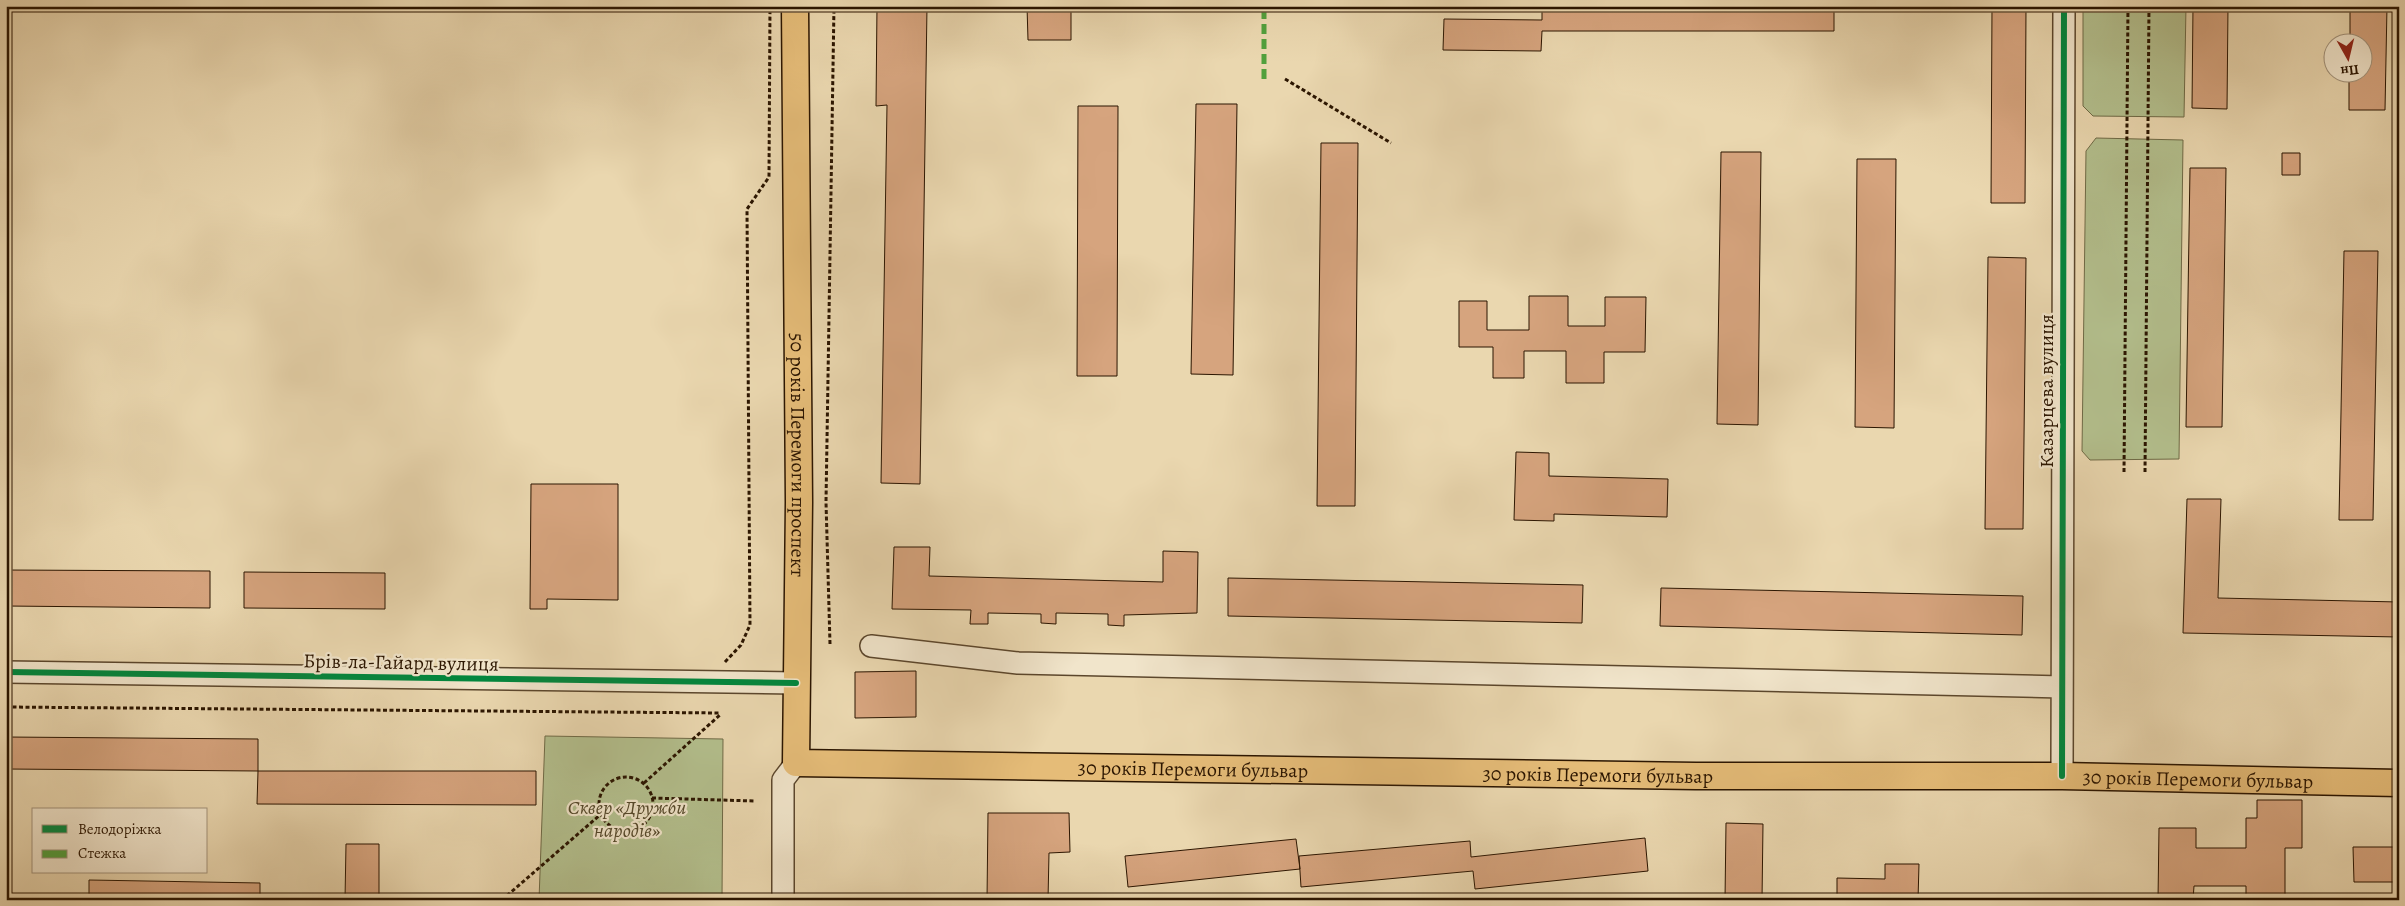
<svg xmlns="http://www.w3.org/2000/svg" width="2405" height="906" font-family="Alegreya,serif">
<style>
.green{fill:#b3bf8d;stroke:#6f6a46}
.building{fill:#d6a47e;stroke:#2b1500}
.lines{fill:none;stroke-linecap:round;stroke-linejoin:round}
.minor-casing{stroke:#5b462c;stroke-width:24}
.major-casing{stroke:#2b1500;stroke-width:29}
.path{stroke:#2b1500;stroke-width:3;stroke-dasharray:4 2.5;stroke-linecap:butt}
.minor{stroke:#f1e5cb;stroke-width:21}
.major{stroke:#e5bc78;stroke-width:26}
.quiet{stroke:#51a03c;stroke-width:5;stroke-dasharray:10 5;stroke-linecap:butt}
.cycleway-casing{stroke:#f1e5cb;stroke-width:9}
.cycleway{stroke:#00873e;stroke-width:6}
.labels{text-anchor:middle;stroke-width:4.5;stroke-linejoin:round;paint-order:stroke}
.street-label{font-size:20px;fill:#2b1500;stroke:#f1e5cb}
.park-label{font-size:20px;font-style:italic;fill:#54482a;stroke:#f1e5cb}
</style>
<rect width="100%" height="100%" fill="#ead7af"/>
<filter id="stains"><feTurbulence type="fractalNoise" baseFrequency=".004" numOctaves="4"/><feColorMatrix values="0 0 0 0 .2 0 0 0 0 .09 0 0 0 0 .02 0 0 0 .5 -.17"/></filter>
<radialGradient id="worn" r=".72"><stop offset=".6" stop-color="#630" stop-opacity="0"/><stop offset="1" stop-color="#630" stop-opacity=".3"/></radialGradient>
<path class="green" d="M 2083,6 L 2186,6 L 2184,117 L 2093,116 L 2083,106 Z
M 2096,138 L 2183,140 L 2179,459 L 2090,460 L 2082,451 L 2086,151 Z
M 545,736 L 723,739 L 722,900 L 539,900 Z"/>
<path class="building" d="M 877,6 L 927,6 L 920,484 L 881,483 L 887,105 L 876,106 Z
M 1027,6 L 1071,6 L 1071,40 L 1028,40 Z
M 1542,6 L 1834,6 L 1834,31 L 1542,31 L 1541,51 L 1443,50 L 1444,19 L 1542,20 Z
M 1992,6 L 2026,6 L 2025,203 L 1991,203 Z
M 2193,6 L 2228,6 L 2227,109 L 2192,108 Z
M 2350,6 L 2387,6 L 2385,110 L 2349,110 L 2349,72 L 2362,72 L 2362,42 L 2350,42 Z
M 1196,104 L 1237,104 L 1233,375 L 1191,374 Z
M 1078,106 L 1118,106 L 1117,376 L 1077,376 Z
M 1321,143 L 1358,143 L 1355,506 L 1317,506 Z
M 1721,152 L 1761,152 L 1758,425 L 1717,424 Z
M 2282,153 L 2300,153 L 2300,175 L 2282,175 Z
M 1857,159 L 1896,159 L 1894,428 L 1855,427 Z
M 2190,168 L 2226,168 L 2222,427 L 2186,427 Z
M 2344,251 L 2378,251 L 2373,520 L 2339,520 Z
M 1988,257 L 2026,258 L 2023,529 L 1985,529 Z
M 1529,296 L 1568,296 L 1568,326 L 1605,326 L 1605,297 L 1646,297 L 1645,352 L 1604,352 L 1604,383 L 1566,383 L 1566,351 L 1524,351 L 1524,378 L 1493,378 L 1493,347 L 1459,347 L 1459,301 L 1487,301 L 1487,330 L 1529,330 Z
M 1516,452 L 1549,453 L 1549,476 L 1668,479 L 1667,517 L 1554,514 L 1554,521 L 1514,520 Z
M 531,484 L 618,484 L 618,600 L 547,599 L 547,609 L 530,609 Z
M 2187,499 L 2221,499 L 2218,598 L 2399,602 L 2399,637 L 2183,633 Z
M 894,547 L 930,547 L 929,576 L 1163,582 L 1163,551 L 1198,552 L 1197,613 L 1124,615 L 1124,626 L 1108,625 L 1108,614 L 1056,613 L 1056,624 L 1041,623 L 1041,614 L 988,613 L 988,624 L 970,624 L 971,610 L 892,609 Z
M 6,570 L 210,571 L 210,608 L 6,606 Z
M 244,572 L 385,573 L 385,609 L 244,608 Z
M 1228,578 L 1583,585 L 1582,623 L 1228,616 Z
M 1661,588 L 2023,596 L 2022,635 L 1660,626 Z
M 916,671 L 916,717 L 855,718 L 855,672 Z
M 6,737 L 258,739 L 258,771 L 6,769 Z
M 258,771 L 536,771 L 536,805 L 257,804 Z
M 2257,800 L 2302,800 L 2302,848 L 2285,848 L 2285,900 L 2246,900 L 2246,886 L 2194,886 L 2193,900 L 2158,900 L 2159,828 L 2196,828 L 2196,848 L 2246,848 L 2246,818 L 2257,818 Z
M 988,813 L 1069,813 L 1070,852 L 1049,853 L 1048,900 L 987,900 Z
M 1726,823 L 1763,824 L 1762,900 L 1725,900 Z
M 1645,838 L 1648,871 L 1475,889 L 1473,871 L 1301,887 L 1299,856 L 1470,841 L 1471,857 Z
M 1296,839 L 1300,869 L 1128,887 L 1125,856 Z
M 346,844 L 379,844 L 379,900 L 345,900 Z
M 2353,847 L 2399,847 L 2399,882 L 2354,882 Z
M 1885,864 L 1919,864 L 1918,900 L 1837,900 L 1837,878 L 1885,879 Z
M 89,880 L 260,883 L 260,900 L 89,900 Z"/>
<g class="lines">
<g class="minor-casing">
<path id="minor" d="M 871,646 L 1018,663 L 2062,687
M 6,672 L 796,683
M 2062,776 L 2064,6
M 783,900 L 783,780 L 796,763"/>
</g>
<g class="major-casing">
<g id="major">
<path id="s1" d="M 795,6 L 799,502 L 796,763 L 1696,776 L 2062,776 L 2399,783"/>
</g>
</g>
<path class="path" d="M 1285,79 L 1391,143
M 2124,472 L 2128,6
M 2145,472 L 2149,6
M 830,644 L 826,502 L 834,6
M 725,662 L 741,645 L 750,625 L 747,209 L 769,177 L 770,6
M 6,707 L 721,713
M599 804a27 27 0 1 1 54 0a27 27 0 1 1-54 0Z
M 644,783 L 721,714
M 652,798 L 755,801
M 502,900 L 601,814"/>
<use href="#minor" class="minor"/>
<use href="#major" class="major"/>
<path class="quiet" d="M 1264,79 L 1264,6"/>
<g class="cycleway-casing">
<path id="cycleway" d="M 6,672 L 796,683
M 2062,776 L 2064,6"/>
</g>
<use href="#cycleway" class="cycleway"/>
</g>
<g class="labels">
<g class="street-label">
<text transform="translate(2046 391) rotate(-90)" y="7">Казарцева вулиця</text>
<text dy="7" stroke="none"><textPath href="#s1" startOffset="449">50 років Перемоги проспект</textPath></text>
<text transform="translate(401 662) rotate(1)" y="7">Брів-ла-Гайард вулиця</text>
<text dy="7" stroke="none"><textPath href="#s1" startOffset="1154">30 років Перемоги бульвар</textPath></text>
<text dy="7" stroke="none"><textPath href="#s1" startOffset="1559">30 років Перемоги бульвар</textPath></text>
<text dy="7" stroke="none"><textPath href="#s1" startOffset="2159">30 років Перемоги бульвар</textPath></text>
</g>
<g class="park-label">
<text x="627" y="814">Сквер «Дружби<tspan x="627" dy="23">народів»</tspan></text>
</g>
</g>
<rect width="2405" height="906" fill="none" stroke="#ead7af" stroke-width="25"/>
<rect x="8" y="8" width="2390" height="891" fill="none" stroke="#2b1500" stroke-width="2.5"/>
<rect x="12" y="12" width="2380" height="881" fill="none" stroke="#2b1500"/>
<rect x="32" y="808" width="175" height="65" fill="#f1e5cb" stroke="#a2927a"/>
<rect x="42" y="825" width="25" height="8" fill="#00873e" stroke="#a2927a"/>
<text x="78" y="834" font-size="15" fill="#2b1500">Велодоріжка</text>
<rect x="42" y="850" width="25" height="8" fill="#51a03c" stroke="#a2927a"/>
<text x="78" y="858" font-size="15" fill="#2b1500">Стежка</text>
<g transform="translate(2348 58) rotate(172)"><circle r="24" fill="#f1e5cb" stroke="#a2927a"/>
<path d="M0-4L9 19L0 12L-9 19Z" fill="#8f2418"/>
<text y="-8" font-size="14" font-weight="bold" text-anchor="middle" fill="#2b1500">Пн</text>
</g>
<rect width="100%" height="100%" filter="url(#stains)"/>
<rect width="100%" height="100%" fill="url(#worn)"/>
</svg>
